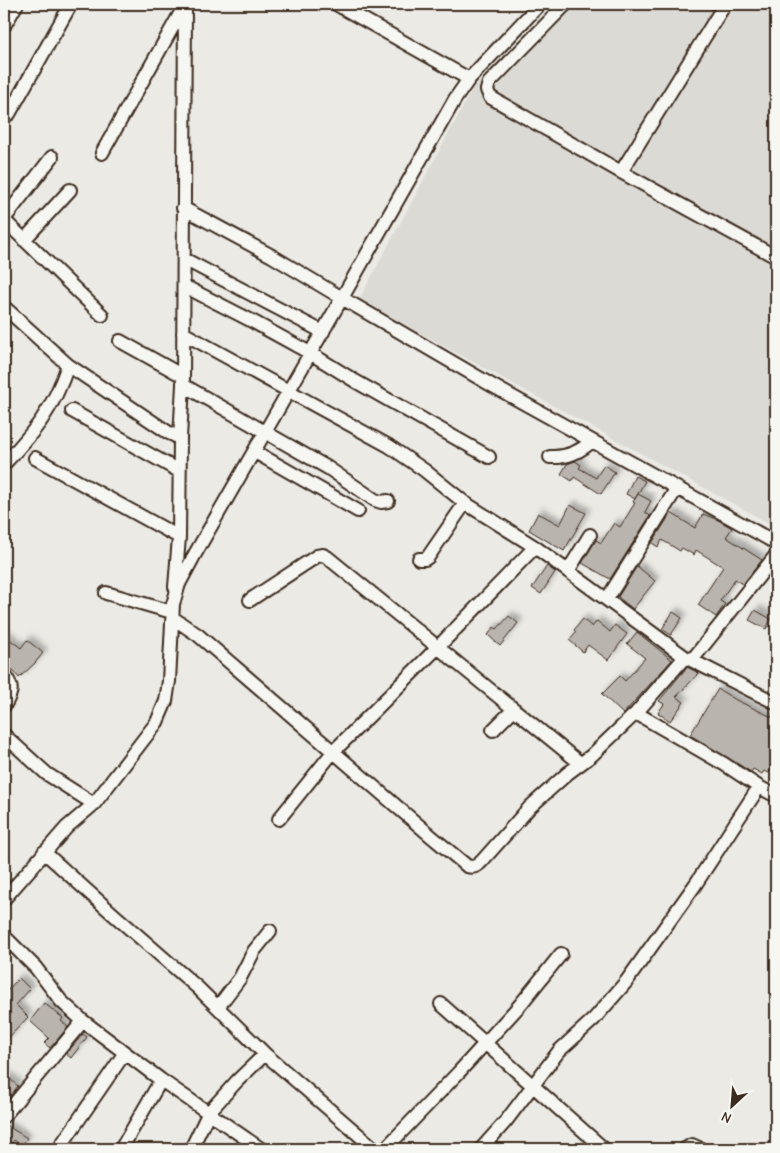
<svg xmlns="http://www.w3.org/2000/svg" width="780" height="1153" font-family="'Comic Neue',sans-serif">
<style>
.built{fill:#dcdad4}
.building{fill:#bab4ae;stroke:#3b2a1e;filter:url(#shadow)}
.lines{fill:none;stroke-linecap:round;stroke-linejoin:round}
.minor-casing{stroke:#3b2a1e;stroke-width:16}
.minor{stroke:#f6f6f2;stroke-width:12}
</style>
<defs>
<filter id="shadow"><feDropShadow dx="4.5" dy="-4.5" stdDeviation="2.5" flood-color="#0004"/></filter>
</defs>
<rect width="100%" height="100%" fill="#ebeae5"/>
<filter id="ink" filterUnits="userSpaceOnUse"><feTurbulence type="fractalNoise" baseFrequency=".02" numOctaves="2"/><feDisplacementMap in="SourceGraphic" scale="10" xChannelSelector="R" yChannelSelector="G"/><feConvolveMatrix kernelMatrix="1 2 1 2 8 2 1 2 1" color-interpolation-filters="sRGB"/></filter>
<g filter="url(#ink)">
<path class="built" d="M 553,4 L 776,4 L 776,527 L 359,300 L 473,88 Z"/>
<path class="building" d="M 575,461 L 581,465 L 579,468 L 596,478 L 604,465 L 615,472 L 601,494 L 574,477 L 572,481 L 561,474 L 567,464 Z
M 635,476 L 645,481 L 635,499 L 626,494 Z
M 638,494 L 651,501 L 645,512 L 650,516 L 610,579 L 582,563 L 596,540 L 601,543 L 614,523 L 620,527 L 635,503 L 633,502 Z
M 570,505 L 586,513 L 564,551 L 529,530 L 538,513 L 560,525 Z
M 671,513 L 695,528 L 703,514 L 718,520 L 732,528 L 726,537 L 762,560 L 743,584 L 735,579 L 720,601 L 725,604 L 716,617 L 698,605 L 723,567 L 696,550 L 694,555 L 682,548 L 680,551 L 662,540 L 658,547 L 652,543 Z
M 547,566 L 555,572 L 541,594 L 532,588 Z
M 637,566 L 655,581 L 633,609 L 618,597 Z
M 755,610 L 771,619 L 766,629 L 749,620 Z
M 673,612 L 682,618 L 671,635 L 662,629 Z
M 509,616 L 518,623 L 500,646 L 488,635 L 494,627 L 497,629 Z
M 583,619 L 592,627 L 597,621 L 610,632 L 615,625 L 627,634 L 608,660 L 588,645 L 583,652 L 569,640 L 576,632 L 574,630 Z
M 637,632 L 672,660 L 623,714 L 602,694 L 620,676 L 625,681 L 645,658 L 627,644 Z
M 4,635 L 21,648 L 27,640 L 43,653 L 35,663 L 19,678 L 11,668 L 4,664 Z
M 687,667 L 699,673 L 676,697 L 684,702 L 670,721 L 658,713 L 664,704 L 659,701 Z
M 718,689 L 736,700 L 776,719 L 776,759 L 769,773 L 764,771 L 762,774 L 753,769 L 751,772 L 690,735 Z
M 19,978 L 30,989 L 16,1005 L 28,1017 L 4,1043 L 4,994 Z
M 44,1003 L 63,1018 L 61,1021 L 68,1027 L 50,1048 L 44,1043 L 49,1038 L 30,1021 Z
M 83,1034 L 87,1037 L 71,1058 L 66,1054 Z
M 4,1074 L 18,1086 L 4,1104 Z
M 4,1124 L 27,1138 L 22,1146 L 14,1140 L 7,1149 L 4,1149 Z"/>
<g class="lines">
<g class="minor-casing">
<path id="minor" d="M 336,4 L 469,79
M 566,4 L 489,83 L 487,90 L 490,97 L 621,172 L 776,257
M 4,26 L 17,4
M 9,114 L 71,4
M 102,153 L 185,5
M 621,172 L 725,4
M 183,208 L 272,256 L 342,298 L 455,99 L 469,79 L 540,4
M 4,219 L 52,157
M 4,220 L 102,315
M 24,240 L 70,190
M 184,259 L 323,332
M 184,286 L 250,320 L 310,353 L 355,381 L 489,457
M 4,307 L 68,365 L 169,433 L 180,438 L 179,537 L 175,587
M 183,333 L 389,446 L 424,470 L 465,503 L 535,547
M 120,341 L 183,376
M 183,385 L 328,468 L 375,500 L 381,502 L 388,501
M 72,411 L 179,471
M 180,438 L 183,385 L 185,5
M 255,452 L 358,511
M 550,457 C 567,458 580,452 592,441
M 35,458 L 179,537
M 4,464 C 35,431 53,410 68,365
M 419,559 L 425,559 L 428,557 L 465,503
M 568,571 L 590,535
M 106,593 L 172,612
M 607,599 L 677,488
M 250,600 L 317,556 L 323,555 L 327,557 L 580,763
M 173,618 L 198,635 L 431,836 L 467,866 C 474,868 477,866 482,861 L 530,807 L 568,773 L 591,756 L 636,713 L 685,657
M 692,660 L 776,555
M 4,673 C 13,687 13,691 4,706
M 636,713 L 724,764 L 759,787
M 493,730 L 514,709
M 4,735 L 47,774 L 94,804
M 279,819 L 333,752 L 438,647 L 535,547 L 685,657 L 776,703
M 44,852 L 113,914 L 198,988 L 265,1054 L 375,1149
M 4,899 L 67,827 L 94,804 L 157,722 L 166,701 L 169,681 L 173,604 L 179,584 L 195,554 L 342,298 L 493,386 L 776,543
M 4,936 L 36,968 L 61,1001 L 83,1021 L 161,1080 L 261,1149
M 441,1004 L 604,1149
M 218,1007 L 240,978 L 254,951 L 270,931
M 4,1116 L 83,1021
M 62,1144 L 124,1054
M 121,1149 L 161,1080
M 191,1149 L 209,1112 L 237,1081 L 265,1054
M 385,1149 L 459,1072 L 520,1005 L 561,954
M 481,1149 L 506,1121 L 559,1051 L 594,1019 L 626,982 L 695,885 L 759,787 L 776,796
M 685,1149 L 692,1145 L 701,1149"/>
</g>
<use href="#minor" class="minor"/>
</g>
</g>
<rect width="780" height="1153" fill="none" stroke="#f6f6f2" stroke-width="20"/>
<rect x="10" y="10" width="760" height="1133" fill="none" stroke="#3b2a1e" stroke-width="2" filter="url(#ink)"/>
<g transform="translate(732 1106) rotate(206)" stroke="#f6f6f2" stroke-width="4" paint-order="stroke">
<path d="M0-4L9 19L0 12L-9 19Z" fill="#3b2a1e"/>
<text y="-8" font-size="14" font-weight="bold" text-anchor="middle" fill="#3b2a1e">N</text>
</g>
</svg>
